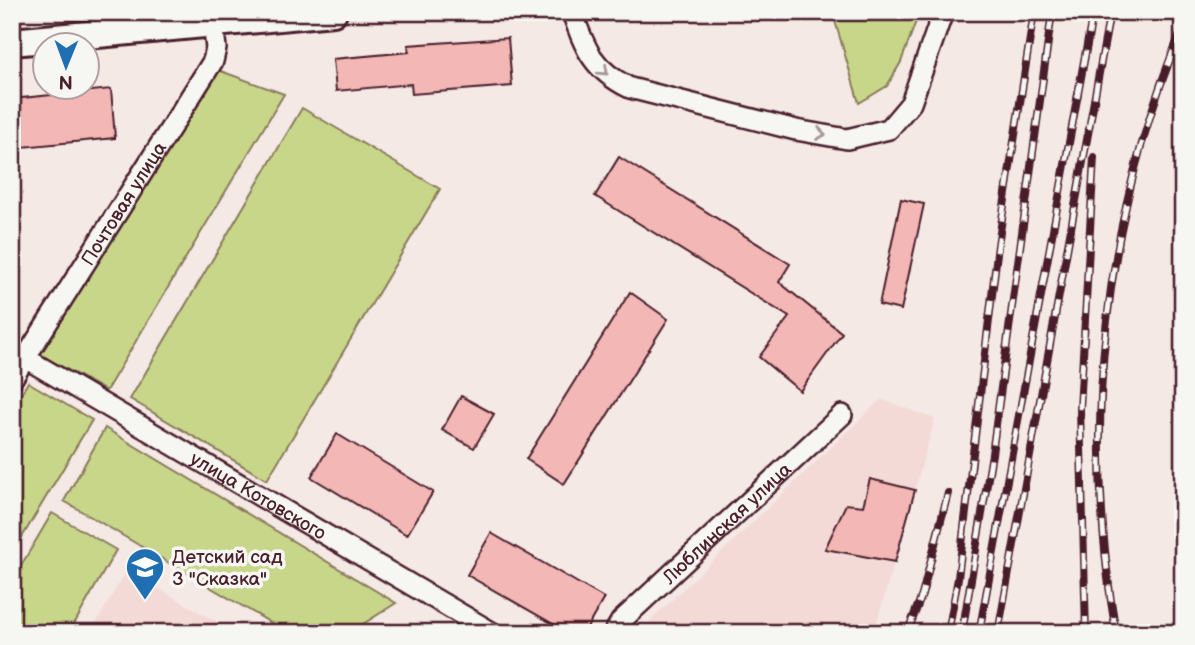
<svg xmlns="http://www.w3.org/2000/svg" width="1195" height="645" font-family="'Balsamiq Sans',sans-serif">
<style>
.built{fill:#f4dad7}
.green{fill:#c8d68a;stroke:#897a5a;stroke-width:2}
.building{fill:#f3b7b5;stroke:#4a1f2b;stroke-width:2}
.lines{fill:none;stroke-linecap:round;stroke-linejoin:round}
.minor-casing{stroke:#4a1f2b;stroke-width:24}
.secondary-casing{stroke:#4a1f2b;stroke-width:32}
.minor{stroke:#f6f6f2;stroke-width:19}
.secondary{stroke:#f6f6f2;stroke-width:26}
.rail-casing{stroke:#4a1f2b;stroke-width:8}
.rail{stroke:#f6f6f2;stroke-width:5;stroke-dasharray:16;stroke-linecap:butt}
.oneway{stroke:#a99598}
.labels{text-anchor:middle;stroke-width:7;stroke-linejoin:round;paint-order:stroke}
.street-label{font-size:19px;fill:#4a1f2b;stroke:#f6f6f2}
.poi-label{font-size:19px;fill:#4a1f2b;stroke:#f6f6f2;text-anchor:start}
</style>
<rect width="100%" height="100%" fill="#f5e9e6"/>
<filter id="ink" filterUnits="userSpaceOnUse"><feTurbulence type="fractalNoise" baseFrequency=".0143" numOctaves="2"/><feDisplacementMap in="SourceGraphic" scale="14" xChannelSelector="R" yChannelSelector="G"/><feConvolveMatrix kernelMatrix="1 2 1 2 8 2 1 2 1" color-interpolation-filters="sRGB"/></filter>
<g filter="url(#ink)">
<path class="built" d="M 881,399 L 935,419 L 874,633 L 643,633 L 652,619 Z
M 127,570 L 236,633 L 90,633 Z"/>
<path class="green" d="M 863,12 L 919,13 L 901,62 L 887,86 L 859,103 L 835,21 Z
M 215,69 L 284,94 L 106,391 L 39,354 Z
M 302,108 L 440,189 L 267,480 L 130,399 Z
M 28,382 L 92,420 L 12,554 L 12,409 Z
M 105,428 L 396,603 L 349,633 L 288,633 L 64,501 Z
M 52,513 L 116,550 L 69,633 L 12,633 L 12,581 Z"/>
<path class="building" d="M 508,38 L 512,86 L 412,94 L 411,84 L 336,91 L 333,59 L 409,52 L 408,45 Z
M 111,89 L 115,138 L 12,148 L 12,99 Z
M 619,157 L 790,264 L 779,282 L 842,333 L 800,391 L 759,357 L 789,317 L 595,196 Z
M 901,199 L 924,204 L 901,310 L 879,305 Z
M 630,292 L 668,319 L 564,484 L 526,459 Z
M 461,396 L 494,414 L 474,448 L 442,430 Z
M 337,434 L 433,492 L 407,535 L 311,477 Z
M 870,479 L 915,490 L 895,562 L 825,549 L 846,504 L 863,506 Z
M 491,533 L 604,598 L 584,633 L 569,633 L 467,575 Z"/>
<g class="lines">
<g class="minor-casing">
<g id="minor">
<path d="M 572,12 C 585,49 593,70 630,88 L 796,130 L 847,139 L 889,129 L 911,103 L 943,12"/>
<path id="s1" d="M 25,358 L 493,633"/>
<path id="s2" d="M 12,379 L 213,61 L 216,48 L 213,23"/>
<path id="s3" d="M 614,633 L 621,621 L 842,415"/>
</g>
</g>
<g class="secondary-casing">
<path id="secondary" d="M 12,42 L 333,12"/>
</g>
<use href="#minor" class="minor"/>
<use href="#secondary" class="secondary"/>
<g class="rail-casing">
<path id="rail" d="M 907,633 L 922,595 L 948,493
M 948,633 L 958,578 L 998,245 L 1034,12
M 962,633 L 992,454 L 1052,12
M 979,633 L 1093,12
M 998,633 L 1110,12
M 1086,633 L 1080,409 L 1094,157
M 1116,633 C 1081,430 1103,217 1183,27"/>
</g>
<use href="#rail" class="rail"/>
</g>
<defs><path id="oneway-chevron" d="M-2-3.5L2.5 0L-2 3.5" fill="none" stroke-width="1.6" stroke-linecap="round" stroke-linejoin="round" transform="scale(1.75)"/></defs>
<g class="oneway">
<use href="#oneway-chevron" transform="translate(604 71) rotate(43)"/>
<use href="#oneway-chevron" transform="translate(821 134) rotate(10)"/>
</g>
</g>
<defs>
<g id="school-pin" transform="scale(2.0125)"><path d="M0 17L-7.5 6A9.5 9.5 0 1 1 7.5 6Z" fill="#1f6fb2" stroke="#f6f6f2"/><path d="M0-5L7-2L0 1L-7-2ZM-4 1L0 2.5L4 1V4Q0 6-4 4Z" fill="#fff"/></g>
</defs>
<g fill-rule="evenodd">
<use href="#school-pin" x="145" y="567"/>
</g>
<g class="labels">
<g class="street-label">
<text dy="7" stroke="none"><textPath href="#s2" startOffset="208">Почтовая улица</textPath></text>
<text dy="7" stroke="none"><textPath href="#s1" startOffset="271">улица Котовского</textPath></text>
<text dy="7" stroke="none"><textPath href="#s3" startOffset="158">Люблинская улица</textPath></text>
</g>
<g class="poi-label">
<text x="172" y="563">Детский сад<tspan x="172" dy="22">3 "Сказка"</tspan></text>
</g>
</g>
<rect width="1195" height="645" fill="none" stroke="#f6f6f2" stroke-width="42"/>
<rect x="21" y="21" width="1153" height="603" fill="none" stroke="#4a1f2b" stroke-width="2.5" filter="url(#ink)"/>
<g transform="translate(66 66) rotate(181)"><circle r="33" fill="#f6f6f2" stroke="#b1a0a2" stroke-width="2"/>
<path d="M0-5L12 26L0 18L-12 26Z" fill="#1f6fb2"/>
<text y="-10" font-size="19" font-weight="bold" text-anchor="middle" fill="#4a1f2b">N</text>
</g>
</svg>
